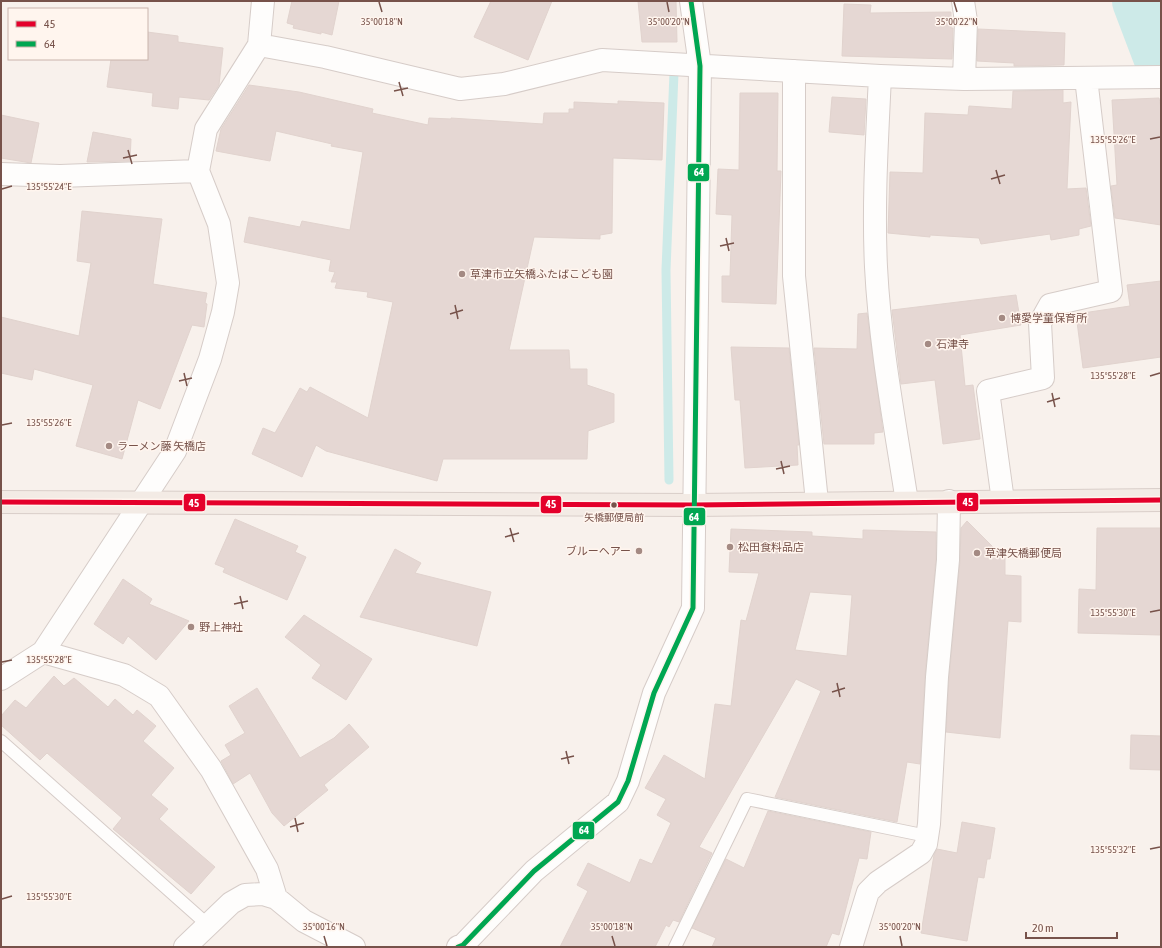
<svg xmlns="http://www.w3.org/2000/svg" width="1162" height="948" font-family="'Asap Condensed','Noto Sans JP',sans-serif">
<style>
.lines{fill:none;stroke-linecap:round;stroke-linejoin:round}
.stream{stroke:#cdeae8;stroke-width:9}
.river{stroke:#cdeae8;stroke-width:54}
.building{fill:#e5d7d3;stroke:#e1d3ce;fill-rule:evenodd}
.service-casing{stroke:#d6ccc8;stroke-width:14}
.minor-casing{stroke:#d6ccc8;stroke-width:24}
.primary-casing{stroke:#d9cec9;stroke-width:24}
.service{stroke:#fefdfc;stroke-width:12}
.minor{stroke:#fefdfc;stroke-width:22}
.primary{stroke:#f3ebe5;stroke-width:22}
.bus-1-casing{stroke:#fff5ee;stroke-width:8}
.bus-2-casing{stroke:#fff5ee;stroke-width:8}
.bus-1{stroke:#e4002b;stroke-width:5}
.bus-2{stroke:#00a651;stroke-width:5}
.ticks{fill:none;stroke:#77524a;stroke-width:1.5}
.poi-dot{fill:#a48a83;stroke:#fff5ee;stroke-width:1.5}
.bus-dot{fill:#77524a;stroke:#fff5ee;stroke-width:1.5}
.labels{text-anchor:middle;stroke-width:3;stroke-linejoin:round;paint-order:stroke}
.bus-label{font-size:10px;fill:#77524a;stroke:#fff5ee}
.poi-label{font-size:11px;fill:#77524a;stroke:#fff5ee;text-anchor:start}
.ticks-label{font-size:10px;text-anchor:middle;fill:#77524a;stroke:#fff5ee;stroke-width:3;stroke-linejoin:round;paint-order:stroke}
.line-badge{stroke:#fff5ee;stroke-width:1.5}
.badge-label{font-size:11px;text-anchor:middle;font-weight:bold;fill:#fff}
</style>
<rect width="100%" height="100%" fill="#f8f1ec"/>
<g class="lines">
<path class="stream" d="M 669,480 L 666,270 L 674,73"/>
<path class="river" d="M 1139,1 L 1161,59"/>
</g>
<path class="building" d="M 292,1 L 339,1 L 332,35 L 321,32 L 321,34 L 293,28 L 294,25 L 287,23 Z
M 491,1 L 552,1 L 528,60 L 474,37 Z
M 638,1 L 676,1 L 677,42 L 642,42 Z
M 844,4 L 871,5 L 870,13 L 951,12 L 951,28 L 953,28 L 952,59 L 842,56 Z
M 978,29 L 1065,33 L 1064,65 L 1014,66 L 1014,63 L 977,61 Z
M 147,32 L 178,36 L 178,42 L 223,48 L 219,85 L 209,100 L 179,97 L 178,109 L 152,106 L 153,93 L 107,87 L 111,59 L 147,59 Z
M 249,85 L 299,92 L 373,109 L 372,113 L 428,125 L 429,118 L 451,119 L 451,118 L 543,124 L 544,113 L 569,113 L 569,109 L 574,109 L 574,102 L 618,104 L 618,101 L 664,103 L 662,160 L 613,158 L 612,233 L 600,235 L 600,239 L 534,237 L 509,350 L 569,350 L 570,369 L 587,369 L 587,385 L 614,394 L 614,422 L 588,431 L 587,459 L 443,459 L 437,481 L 326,451 L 316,445 L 302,477 L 252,454 L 263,428 L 275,433 L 300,388 L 307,392 L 310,387 L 368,418 L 393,302 L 367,297 L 368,292 L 335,288 L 337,282 L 331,282 L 335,272 L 329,271 L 331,260 L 244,242 L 249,217 L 300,227 L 302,221 L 350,230 L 363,152 L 331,146 L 332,144 L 276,131 L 270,161 L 216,151 L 221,129 Z
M 1063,90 L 1063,103 L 1071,102 L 1067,189 L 1086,188 L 1091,226 L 1079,229 L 1079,235 L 1051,240 L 1050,234 L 981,244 L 979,238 L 930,235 L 930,237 L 888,233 L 890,172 L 923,173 L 925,113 L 968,115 L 969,106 L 1012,109 L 1013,91 Z
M 740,93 L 778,93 L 777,171 L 781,171 L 776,304 L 722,302 L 722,276 L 730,276 L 732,215 L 716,214 L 718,169 L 739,170 Z
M 832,97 L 866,99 L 864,135 L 829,132 Z
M 1159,98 L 1161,107 L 1161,225 L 1115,218 L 1111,186 L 1117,185 L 1112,100 Z
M 1,115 L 39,123 L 31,163 L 1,158 Z
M 93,132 L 131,139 L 130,161 L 87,162 Z
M 82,211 L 162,219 L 153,284 L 207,293 L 205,303 L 207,304 L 204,327 L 192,325 L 160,409 L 138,400 L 122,459 L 76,446 L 93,385 L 34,369 L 32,380 L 1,373 L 1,317 L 79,336 L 91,263 L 77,261 Z
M 1161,281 L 1161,357 L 1083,368 L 1076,314 L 1130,306 L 1127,285 Z
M 1016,295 L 1021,325 L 960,335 L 965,386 L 973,385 L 980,439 L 943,444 L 935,380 L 901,384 L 892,310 Z
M 867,313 L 883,432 L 874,433 L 874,444 L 824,444 L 814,348 L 857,349 L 858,314 Z
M 731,347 L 789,348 L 799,445 L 797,445 L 798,465 L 745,468 L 740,400 L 735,400 Z
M 235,519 L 298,546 L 295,552 L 306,557 L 287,600 L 223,572 L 225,568 L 215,564 Z
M 967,521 L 995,549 L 1005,550 L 1005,575 L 1021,576 L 1021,622 L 1008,621 L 1000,738 L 946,732 L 949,678 L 960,561 L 961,528 Z
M 1097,528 L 1161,528 L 1161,635 L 1078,633 L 1079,589 L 1096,590 Z
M 731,529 L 812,532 L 812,536 L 863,539 L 863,530 L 936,532 L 936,559 L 925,676 L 920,764 L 907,762 L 897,822 L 775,797 L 821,691 L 796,679 L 699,847 L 712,853 L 679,922 L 673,920 L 669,927 L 666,925 L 655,947 L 560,947 L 588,891 L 577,885 L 588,863 L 630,883 L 640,859 L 652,864 L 671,823 L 657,815 L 666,799 L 645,788 L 664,755 L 705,779 L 715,704 L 731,706 L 741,620 L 746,621 L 759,573 L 729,572 ZM 810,592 L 852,595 L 847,656 L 795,650 Z
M 395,549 L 421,563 L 415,573 L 491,592 L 477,646 L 360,617 Z
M 123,579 L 152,599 L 149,604 L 189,621 L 156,660 L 128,636 L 123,644 L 94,624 Z
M 304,615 L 372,659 L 346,700 L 312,678 L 321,665 L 285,637 Z
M 54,676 L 64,686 L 74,678 L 108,707 L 115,699 L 133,715 L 137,710 L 156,726 L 143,741 L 174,768 L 151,795 L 168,809 L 159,819 L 215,867 L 191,894 L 113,829 L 122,818 L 47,753 L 40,760 L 1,725 L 1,716 L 15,700 L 26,708 Z
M 257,688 L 300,758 L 334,738 L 349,724 L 369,747 L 324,785 L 328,790 L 284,826 L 272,813 L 250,773 L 233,784 L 221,761 L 231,755 L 225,745 L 245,733 L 229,706 Z
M 1131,735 L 1161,736 L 1161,770 L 1130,769 Z
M 768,811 L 871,832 L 867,859 L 859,858 L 839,935 L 832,933 L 826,947 L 712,947 L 716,938 L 692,928 L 726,859 L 744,868 Z
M 962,822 L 995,828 L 990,859 L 987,859 L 984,878 L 978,877 L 967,941 L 921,933 L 934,855 L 937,849 L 957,853 Z"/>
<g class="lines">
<g class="service-casing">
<path id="service" d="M 1,741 L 208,925
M 675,947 L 747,799 L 927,836"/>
</g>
<g class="minor-casing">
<path id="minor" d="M 963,1 L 966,21 L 964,79
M 259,45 L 325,57 L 460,89 L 504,84 L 602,60 L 880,76 L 964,79 L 1161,77
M 794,71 L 794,276 L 817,502
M 880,76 C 877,140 873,204 876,267 C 880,346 895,424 907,502
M 1,174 L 60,176 L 198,171
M 1003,501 L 988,391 L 1043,378 L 1040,323 L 1050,305 L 1111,291 L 1086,78
M 43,652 L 124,675 L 159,696 L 211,769 L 267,869 L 276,898
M 1,679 L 43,652 L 175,451 L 210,359 L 223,312 L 228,283 L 219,224 L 198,171 L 206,129 L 259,45 L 263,1
M 185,947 L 231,903 L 245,895 L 263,894 L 276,898 L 304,921 L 354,947
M 458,947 L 463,945 L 534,871 L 618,802 L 628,781 L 654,693 L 693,608 L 700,66 L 691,1
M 851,947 L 868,892 L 878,882 L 921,853 L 926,844 L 929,824 L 937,677 L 948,560 L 949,501"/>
</g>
<g class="primary-casing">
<path id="primary" d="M 1,502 L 694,505 L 1161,500"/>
</g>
<use href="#service" class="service"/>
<use href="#minor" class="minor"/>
<use href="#primary" class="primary"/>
<g class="bus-1-casing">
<path id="bus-1" d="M 1,502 L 694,505 L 1161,500"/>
</g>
<g class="bus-2-casing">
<path id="bus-2" d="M 458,947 L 463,945 L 534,871 L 618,802 L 628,781 L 654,693 L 693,608 L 700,66 L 691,1"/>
</g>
<use href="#bus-1" class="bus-1"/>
<use href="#bus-2" class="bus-2"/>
</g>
<path class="ticks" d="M 379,2 L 382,12M 667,2 L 669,12M 954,2 L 957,12M 399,82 L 403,96M 394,91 L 408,88M 1150,139 L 1160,137M 128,150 L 132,164M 123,158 L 137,155M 996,170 L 1000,184M 991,179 L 1005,175M 2,189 L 12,186M 726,238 L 729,251M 720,246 L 734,243M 455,305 L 458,319M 450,314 L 463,310M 184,373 L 187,386M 1150,376 L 1160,373M 179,381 L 192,378M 1052,393 L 1055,407M 1047,402 L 1060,398M 2,425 L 12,423M 781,461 L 784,474M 776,469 L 790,466M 510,528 L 514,542M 505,537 L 519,533M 240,596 L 243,609M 234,604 L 248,601M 1150,612 L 1160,610M 2,662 L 12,660M 837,683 L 840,697M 832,692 L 845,688M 566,751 L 569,764M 561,759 L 574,756M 295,818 L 298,832M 290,827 L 304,823M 1150,849 L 1160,847M 2,899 L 12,896M 324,936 L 327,946M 612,936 L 615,946M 900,936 L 902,946"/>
<g class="poi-dot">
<circle cx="462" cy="274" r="4"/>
<circle cx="1002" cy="318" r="4"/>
<circle cx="928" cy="344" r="4"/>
<circle cx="109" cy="446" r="4"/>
<circle cx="730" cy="547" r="4"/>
<circle cx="639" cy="551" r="4"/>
<circle cx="977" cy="553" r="4"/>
<circle cx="191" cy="627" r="4"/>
</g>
<circle class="bus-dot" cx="614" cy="505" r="3.5"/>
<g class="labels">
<g class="bus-label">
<text x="614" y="521">矢橋郵便局前</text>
</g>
<g class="poi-label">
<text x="470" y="278">草津市立矢橋ふたばこども園</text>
<text x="1010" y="322">博愛学童保育所</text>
<text x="936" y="348">石津寺</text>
<text x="117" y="450">ラーメン藤 矢橋店</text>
<text x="738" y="551">松田食料品店</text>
<text x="631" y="555" text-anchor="end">ブルーヘアー</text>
<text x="985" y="557">草津矢橋郵便局</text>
<text x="199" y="631">野上神社</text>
</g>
</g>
<g class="ticks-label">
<text x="382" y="25">35°00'18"N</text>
<text x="669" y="25">35°00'20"N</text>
<text x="957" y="25">35°00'22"N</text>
<text x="1113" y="143">135°55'26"E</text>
<text x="49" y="190">135°55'24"E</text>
<text x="1113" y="379">135°55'28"E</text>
<text x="49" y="426">135°55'26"E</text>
<text x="1113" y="616">135°55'30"E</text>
<text x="49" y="663">135°55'28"E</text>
<text x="1113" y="853">135°55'32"E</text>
<text x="49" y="900">135°55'30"E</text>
<text x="324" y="930">35°00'16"N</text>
<text x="612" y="930">35°00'18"N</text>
<text x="900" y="930">35°00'20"N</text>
</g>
<g class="line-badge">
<rect x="687" y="163" width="23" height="19" rx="4" fill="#00a651"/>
<rect x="956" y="492" width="23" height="20" rx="4" fill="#e4002b"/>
<rect x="183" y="493" width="23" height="19" rx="4" fill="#e4002b"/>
<rect x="540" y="495" width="22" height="19" rx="4" fill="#e4002b"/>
<rect x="683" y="507" width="23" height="19" rx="4" fill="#00a651"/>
<rect x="572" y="821" width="23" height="19" rx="4" fill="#00a651"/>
</g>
<g class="badge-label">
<text x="699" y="176">64</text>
<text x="968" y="506">45</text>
<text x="194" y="507">45</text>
<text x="551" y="508">45</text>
<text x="694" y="521">64</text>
<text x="584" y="834">64</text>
</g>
<rect width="1162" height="948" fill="none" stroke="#77524a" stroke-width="4"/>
<rect x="8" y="8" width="140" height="52" fill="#fff5ee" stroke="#c9b4ac"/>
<rect x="16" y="21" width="20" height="6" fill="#e4002b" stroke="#c9b4ac"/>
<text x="44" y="28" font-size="12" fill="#77524a">45</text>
<rect x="16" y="41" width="20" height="6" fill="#00a651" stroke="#c9b4ac"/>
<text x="44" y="48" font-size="12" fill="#77524a">64</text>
<path d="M1026 932v6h91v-6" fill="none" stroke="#77524a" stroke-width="2"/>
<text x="1032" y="932" font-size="12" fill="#77524a" stroke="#fff5ee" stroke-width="3" paint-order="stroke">20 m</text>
</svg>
